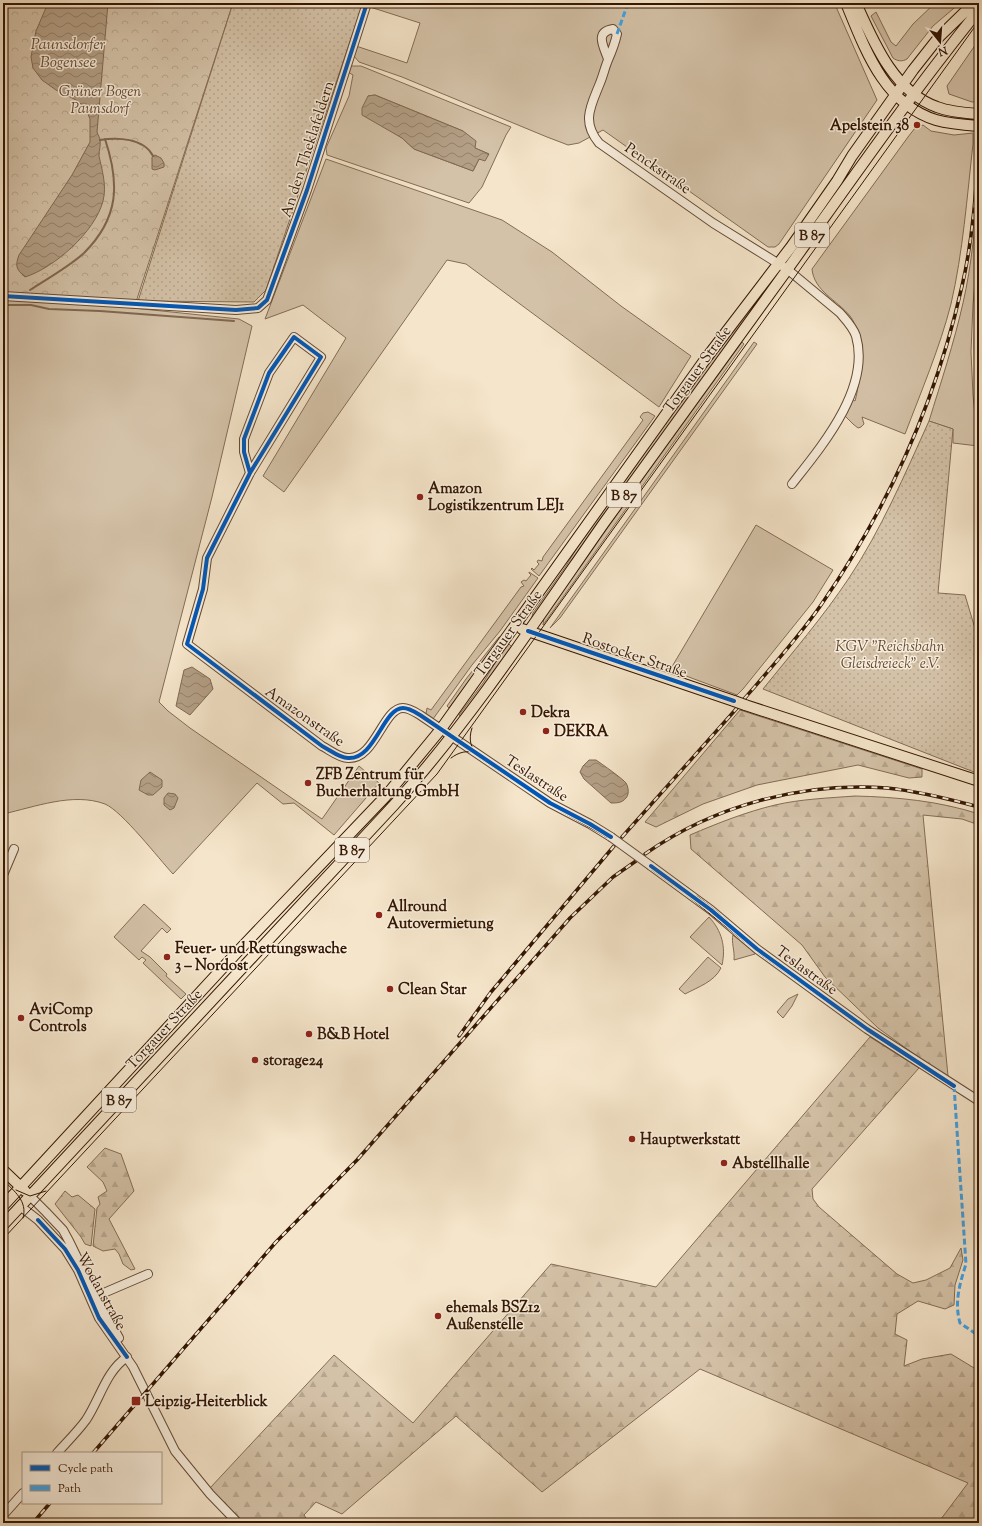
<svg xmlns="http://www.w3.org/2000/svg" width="982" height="1526" font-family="'Sorts Mill Goudy',serif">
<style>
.grass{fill:#d4c2a8;stroke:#846c55;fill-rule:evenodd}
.forest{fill:url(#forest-firs);stroke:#846c55}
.park{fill:url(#park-crowns);stroke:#846c55}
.garden{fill:url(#garden-dots);stroke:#846c55}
.water{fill:url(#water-waves);stroke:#806851}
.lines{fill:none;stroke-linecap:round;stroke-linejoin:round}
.stream{stroke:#806851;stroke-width:2}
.minor-casing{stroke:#644a34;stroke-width:10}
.major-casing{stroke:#341602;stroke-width:12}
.minor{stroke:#f8eedd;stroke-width:8}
.major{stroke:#f5e5ca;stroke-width:10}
.tram{stroke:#341602;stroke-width:1}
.rail-casing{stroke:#341602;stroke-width:3.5}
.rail{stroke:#f8eedd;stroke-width:2;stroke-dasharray:6;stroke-linecap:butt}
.minor-bridge-casing{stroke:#644a34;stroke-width:10;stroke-linecap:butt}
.major-bridge-casing{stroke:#341602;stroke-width:12;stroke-linecap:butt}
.minor-bridge{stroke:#f8eedd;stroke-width:8}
.major-bridge{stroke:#f5e5ca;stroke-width:10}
.quiet{stroke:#3ea2e9;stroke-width:3;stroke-dasharray:6 3;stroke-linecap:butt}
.cycleway-casing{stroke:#f8eedd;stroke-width:6}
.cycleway{stroke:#0057b8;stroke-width:4}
.poi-dot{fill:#8f2418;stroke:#f8eedd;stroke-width:1.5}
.labels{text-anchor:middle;stroke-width:3;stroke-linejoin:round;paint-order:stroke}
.shield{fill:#f8eedd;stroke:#6f5744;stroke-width:1}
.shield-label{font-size:14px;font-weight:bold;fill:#341602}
.park-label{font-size:15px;font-style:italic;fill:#644a34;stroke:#f8eedd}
.poi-label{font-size:15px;font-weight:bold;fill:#341602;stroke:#f8eedd;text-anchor:start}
.street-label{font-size:15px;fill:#341602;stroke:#f8eedd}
.water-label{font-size:16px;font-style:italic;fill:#674d37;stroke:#f8eedd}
</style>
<defs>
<pattern id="forest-firs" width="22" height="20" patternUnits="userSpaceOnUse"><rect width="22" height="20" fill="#d4c2a8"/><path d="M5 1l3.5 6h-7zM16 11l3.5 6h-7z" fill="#b7a68f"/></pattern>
<pattern id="park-crowns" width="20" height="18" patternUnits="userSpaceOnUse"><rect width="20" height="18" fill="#d4c2a8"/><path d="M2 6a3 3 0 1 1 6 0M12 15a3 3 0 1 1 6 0" fill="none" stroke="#b7a68f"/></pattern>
<pattern id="garden-dots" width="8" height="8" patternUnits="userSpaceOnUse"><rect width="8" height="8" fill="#d4c2a8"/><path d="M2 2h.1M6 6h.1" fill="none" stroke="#b7a68f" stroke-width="1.8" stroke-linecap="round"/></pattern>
<pattern id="water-waves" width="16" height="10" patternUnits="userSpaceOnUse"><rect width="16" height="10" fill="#b39f86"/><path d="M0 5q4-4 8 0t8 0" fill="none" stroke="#92816b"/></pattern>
</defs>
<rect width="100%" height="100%" fill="#f5e5ca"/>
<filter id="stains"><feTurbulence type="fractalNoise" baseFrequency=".005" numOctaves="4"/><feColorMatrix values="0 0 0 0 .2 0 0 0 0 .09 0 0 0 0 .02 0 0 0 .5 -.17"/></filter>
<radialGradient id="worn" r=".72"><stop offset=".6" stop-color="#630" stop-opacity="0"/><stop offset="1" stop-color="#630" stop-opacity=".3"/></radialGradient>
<path class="grass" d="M 372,3 L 836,3 L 837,9 L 877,100 L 779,244 L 775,247 L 768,247 L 603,130 L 579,143 L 568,145 L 547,137 L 402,77 L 359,62 L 354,56 L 356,46 L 407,63 L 420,23 L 370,7 Z
M 935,3 L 960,3 L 933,26 L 907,59 C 902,62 897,61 893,58 L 871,16 L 876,12 L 891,42 L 896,46 L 913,24 Z
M 978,41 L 975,91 L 976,102 L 972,102 L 949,94 L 947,86 Z
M 351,66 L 361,66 L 511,127 L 506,135 L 482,187 L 469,203 L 327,155 L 326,148 L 349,96 L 353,75 L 348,72 ZM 375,95 L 463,131 L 475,148 L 489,154 L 479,159 L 473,171 L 414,149 L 402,138 L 382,125 L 368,96 Z
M 923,125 L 931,131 L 954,135 L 973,133 L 973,144 C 967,197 963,252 951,304 C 940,347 921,392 905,434 L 862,417 L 864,424 L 861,427 L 858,428 L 853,424 L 845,416 L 853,400 L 855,401 C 861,380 864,333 850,316 C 837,300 814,291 812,269 L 908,137 L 915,128 Z
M 326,159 L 502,220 L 552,252 L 621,306 L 691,356 L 659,407 L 466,264 L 447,260 L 284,492 L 263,476 L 346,338 L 303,305 L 265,319 Z
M 979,184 L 978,250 L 973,304 L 971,352 L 973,395 L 978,446 L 953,443 L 953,429 L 929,421 C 941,382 954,343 963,303 C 972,264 975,224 979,184 Z
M 768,282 L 770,284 L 531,620 L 533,613 L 566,566 L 581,541 Z
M 4,299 L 85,303 L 239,319 L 252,326 L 212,497 L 159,702 L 168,711 L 190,728 L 322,819 L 359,766 L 379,783 L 334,835 L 294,803 L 283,804 L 257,783 L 173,874 C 159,859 122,811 105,804 C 73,792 35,807 3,814 L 3,303 Z
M 742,342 L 744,344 L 543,625 L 544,617 L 546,612 Z
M 754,342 L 757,344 L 560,618 L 550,628 Z
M 648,412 L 655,416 L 539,576 L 531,569 L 532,568 L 534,570 L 539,564 L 537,562 L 538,560 L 542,561 L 543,557 L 643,420 L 640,417 L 643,413 Z
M 756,525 L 833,570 L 813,602 L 743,689 L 737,695 L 670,670 Z
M 529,572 L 538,578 L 500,631 L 472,665 L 433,719 L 426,714 L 427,708 L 431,710 L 521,587 L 524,586 L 521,582 L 524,580 L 526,581 L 531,575 L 529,573 Z
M 499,637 L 501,637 L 449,708 L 447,706 L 466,679 Z
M 509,644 L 512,647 L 462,717 L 459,715 L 483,683 L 501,653 Z
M 144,904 L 171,929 L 167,933 L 162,928 L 141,951 L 150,957 L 167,974 L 166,976 L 186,994 L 181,999 L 143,963 L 146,960 L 142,957 L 139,960 L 114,937 Z
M 709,917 C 722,931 726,947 722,965 L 690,937 Z
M 733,935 L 755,953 L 755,954 L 734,960 C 735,952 731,941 733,935 Z
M 708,957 L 721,968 C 714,982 698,987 685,994 L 679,989 Z
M 798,994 L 792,1006 L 783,1018 L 777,1012 L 788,999 Z"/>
<path class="forest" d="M 740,710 L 922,769 L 922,777 L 909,778 L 858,765 L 757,785 L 703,804 L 656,827 L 645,822 Z
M 855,796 C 897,797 939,801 979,814 L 979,825 L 962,819 L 923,815 L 948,1076 L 932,1067 L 878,1028 L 825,977 L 802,945 L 691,849 L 690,835 C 718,823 746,812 775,805 C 801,799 829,798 855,796 Z
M 870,1037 L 919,1068 L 812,1189 L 813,1199 L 819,1207 L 897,1274 L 913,1283 L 926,1280 L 950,1268 L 961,1248 L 963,1260 L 955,1285 L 954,1305 L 945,1309 L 918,1301 L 897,1314 L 895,1334 L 907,1340 L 904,1366 L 922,1359 L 951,1354 L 979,1371 L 979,1514 L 974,1523 L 938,1523 L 968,1483 L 700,1369 L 542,1492 L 456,1416 L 342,1514 L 316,1502 L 304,1515 L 309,1523 L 244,1523 L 210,1488 L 334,1355 L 413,1423 L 551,1264 L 656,1287 Z
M 105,1148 L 121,1154 L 134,1191 L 109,1219 L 135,1269 L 131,1270 L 123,1264 L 119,1254 L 115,1249 L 103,1251 L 93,1246 L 97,1208 L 100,1204 L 98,1197 L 107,1191 L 103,1182 L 87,1167 Z
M 65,1191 L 72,1197 L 78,1195 L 95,1209 L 91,1246 L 85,1244 L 81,1237 L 55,1204 Z"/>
<path class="park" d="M 3,3 L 233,3 L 136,302 L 5,299 L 3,303 Z"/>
<path class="garden" d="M 233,3 L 363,3 L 266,290 L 254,302 L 138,301 Z
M 929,421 L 953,429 L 938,593 L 965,595 L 979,642 L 979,774 L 763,689 C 792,653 823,617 849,578 C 881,530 905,474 929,421 Z"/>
<path class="water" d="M 48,3 L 108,3 L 97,132 C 98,135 100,138 100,140 C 101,145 99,150 99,156 C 102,170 107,186 103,201 C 95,232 54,268 25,277 C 16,269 15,266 19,255 L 72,175 L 90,142 L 90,119 L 85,107 L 76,100 L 56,90 L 42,80 L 33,68 L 31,57 L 36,31 Z
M 375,95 L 463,131 L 476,141 L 475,148 L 489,154 L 485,161 L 479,159 L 473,171 L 414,149 L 402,138 L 362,115 L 362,108 L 368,96 Z
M 155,155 L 161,158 L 164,163 L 164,167 L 155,170 L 152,169 L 152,157 Z
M 192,667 L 210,679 L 213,689 L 190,715 L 176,706 L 184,670 Z
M 589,760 L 596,760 C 602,764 623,779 626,783 C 629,788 629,795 626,798 C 622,803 617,803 611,803 L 584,779 L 580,772 L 583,766 Z
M 150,772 L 162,780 L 162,787 L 153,795 L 148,795 L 139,790 L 141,780 Z
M 168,793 L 175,794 L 178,798 L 174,808 L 170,810 L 164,805 L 164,798 Z"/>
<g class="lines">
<path class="stream" d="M 3,66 L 5,41
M 100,140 C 117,137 144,138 153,156
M 30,290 C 47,279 70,266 84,253 C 119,218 120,184 105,139
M 6,305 L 31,305 L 49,309 L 100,311 L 234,321"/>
<g class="minor-casing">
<path id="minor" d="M 608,59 C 604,47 594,32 613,29 L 617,34 C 615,43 612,51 608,60 C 605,67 603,76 600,83 C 591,106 581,121 599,143 L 713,223 L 787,269 L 840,313 C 846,320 853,327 856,336 C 871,388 822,446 792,484
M 3,296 L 236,310 L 258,308 L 267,300 L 307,190 L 367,3
M 250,473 L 244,452 L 244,439 L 269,373 L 294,337 L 321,357 L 250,473 L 207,558 L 203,589 L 187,644 L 322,746 C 330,750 339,758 348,758 C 375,760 383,708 403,708 C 409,708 415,712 420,715 L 550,803 L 590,824 L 611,837
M 651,866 L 711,910 L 757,949 L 867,1029 L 979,1101
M 3,875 L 14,849
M 30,1196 L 46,1212 L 63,1230 L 69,1241 L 96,1296 L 119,1338
M 20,1206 L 38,1220 L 65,1249 L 78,1270 L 99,1318 L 133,1367 L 175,1451 L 210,1494 L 238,1523
M 92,1298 L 148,1274
M 57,1453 C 67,1442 78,1431 86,1420 C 100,1399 106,1371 127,1357
M 6,1512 L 23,1493"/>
</g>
<g class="major-casing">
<path id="major" d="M 846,3 C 865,49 884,104 936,120 C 950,124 965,125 979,126
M 856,3 C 873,41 894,92 937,107 C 950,112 965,113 979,114
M 522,629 L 734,701
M 745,705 L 979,781
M 3,1170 L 25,1191
M 3,1206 L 241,948 L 385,797 L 441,729 L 704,361 L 791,247 L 837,181 L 852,156 L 913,70 L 939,37 L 974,3
M 3,1225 L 394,805 C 472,718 537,619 604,523 C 665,438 726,354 787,270 C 850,182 911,94 979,10"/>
</g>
<use href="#minor" class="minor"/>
<use href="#major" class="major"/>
<path class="tram" d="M 472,728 C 468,740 471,748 478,757 L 548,804 L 603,835 L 684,893 L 761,955 L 871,1034 L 897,1051
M 451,758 C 459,752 467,750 477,753
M 697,896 L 714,909 L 732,925
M 3,1180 C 14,1191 28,1201 23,1218
M 16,1190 L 30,1196 L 46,1191
M 3,1239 L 437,774 L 979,21"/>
<g class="rail-casing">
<path id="rail" d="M 979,267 C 976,313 973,360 979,406
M 744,699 C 770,669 798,638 821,605 C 888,508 936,402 962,286 C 973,239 976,190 979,141
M 622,837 L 737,708
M 645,854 C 715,805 802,782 887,788 C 918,791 949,799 979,807
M 459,1036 L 491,992 L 614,846
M 93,1453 L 276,1242 L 357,1160 L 570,918 L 613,877 L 636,861
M 33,1523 L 50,1503"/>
</g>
<use href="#rail" class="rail"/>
<g class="minor-bridge-casing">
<path id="minor-bridge" d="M 611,837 L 651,866"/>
</g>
<g class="major-bridge-casing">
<path id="major-bridge" d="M 734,701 L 745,705"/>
</g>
<use href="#minor-bridge" class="minor-bridge"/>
<use href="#major-bridge" class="major-bridge"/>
<path class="quiet" d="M 617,34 L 628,3
M 954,1086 L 966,1264 C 960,1283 954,1302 960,1323 L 979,1336
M 977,1523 L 979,1519"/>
<g class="cycleway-casing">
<path id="cycleway" d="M 3,296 L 236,310 L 258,308 L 267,300 L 307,190 L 367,3
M 250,473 L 244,452 L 244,439 L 269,373 L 294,337 L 321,357 L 250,473 L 207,558 L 203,589 L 187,644 L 322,746 C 330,750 339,758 348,758 C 375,760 383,708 403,708 C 409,708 415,712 420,715 L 550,803 L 590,824 L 611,837
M 528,631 L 734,701
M 651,866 L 711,910 L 757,949 L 867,1029 L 954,1086
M 38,1220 L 65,1249 L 78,1270 L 99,1318 L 127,1357"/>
</g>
<use href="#cycleway" class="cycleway"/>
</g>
<g class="poi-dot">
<circle cx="917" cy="125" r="4"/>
<circle cx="420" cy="497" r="4"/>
<circle cx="523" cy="712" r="4"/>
<circle cx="546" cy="731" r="4"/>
<circle cx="308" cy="783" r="4"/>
<circle cx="379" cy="915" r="4"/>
<circle cx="167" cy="957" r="4"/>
<circle cx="390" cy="989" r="4"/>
<circle cx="21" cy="1018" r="4"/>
<circle cx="309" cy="1034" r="4"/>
<circle cx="255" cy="1060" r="4"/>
<circle cx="632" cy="1139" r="4"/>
<circle cx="724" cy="1163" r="4"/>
<circle cx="438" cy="1316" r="4"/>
<rect x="131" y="1396" width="10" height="10" rx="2"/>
</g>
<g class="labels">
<g class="shield">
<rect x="795" y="223" width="34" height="24" rx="3"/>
<rect x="607" y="483" width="34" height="24" rx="3"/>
<rect x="335" y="838" width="34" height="24" rx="3"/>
<rect x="102" y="1088" width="34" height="24" rx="3"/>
</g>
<g class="shield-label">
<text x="812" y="240">B 87</text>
<text x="624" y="500">B 87</text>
<text x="352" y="855">B 87</text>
<text x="119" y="1105">B 87</text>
</g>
<g class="park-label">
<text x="100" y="96">Grüner Bogen<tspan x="100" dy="17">Paunsdorf</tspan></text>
<text x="890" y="651">KGV "Reichsbahn<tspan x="890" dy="17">Gleisdreieck" e.V.</tspan></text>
</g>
<g class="poi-label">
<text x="909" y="130" text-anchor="end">Apelstein 38</text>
<text x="428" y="493">Amazon<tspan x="428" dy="17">Logistikzentrum LEJ1</tspan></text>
<text x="531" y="717">Dekra</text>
<text x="554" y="736">DEKRA</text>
<text x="316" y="779">ZFB Zentrum für<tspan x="316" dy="17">Bucherhaltung GmbH</tspan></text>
<text x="387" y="911">Allround<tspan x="387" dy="17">Autovermietung</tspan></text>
<text x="175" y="953">Feuer- und Rettungswache<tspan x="175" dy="17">3 – Nordost</tspan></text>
<text x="398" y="994">Clean Star</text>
<text x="29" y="1014">AviComp<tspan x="29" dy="17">Controls</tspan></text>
<text x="317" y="1039">B&amp;B Hotel</text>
<text x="263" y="1065">storage24</text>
<text x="640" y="1144">Hauptwerkstatt</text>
<text x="732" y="1168">Abstellhalle</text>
<text x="446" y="1312">ehemals BSZ12<tspan x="446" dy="17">Außenstelle</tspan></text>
<text x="145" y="1406">Leipzig-Heiterblick</text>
</g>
<g class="street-label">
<text transform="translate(307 149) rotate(-72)" y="5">An den Theklafeldern</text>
<text transform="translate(658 168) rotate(35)" y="5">Penckstraße</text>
<text transform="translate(697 369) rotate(-54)" y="5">Torgauer Straße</text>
<text transform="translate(508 633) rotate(-54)" y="5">Torgauer Straße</text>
<text transform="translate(635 655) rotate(19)" y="5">Rostocker Straße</text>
<text transform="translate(305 716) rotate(35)" y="5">Amazonstraße</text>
<text transform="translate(537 778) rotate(33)" y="5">Teslastraße</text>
<text transform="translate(807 970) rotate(36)" y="5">Teslastraße</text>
<text transform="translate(164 1029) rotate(-47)" y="5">Torgauer Straße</text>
<text transform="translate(102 1291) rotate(61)" y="5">Wodanstraße</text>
</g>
<g class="water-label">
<text x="68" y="49">Paunsdorfer<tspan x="68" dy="18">Bogensee</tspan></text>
</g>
</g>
<rect width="982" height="1526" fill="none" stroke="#f5e5ca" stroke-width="16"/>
<rect x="4" y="4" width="974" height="1518" fill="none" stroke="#341602" stroke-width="2"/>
<rect x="8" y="8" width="966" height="1510" fill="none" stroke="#341602"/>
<rect x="22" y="1452" width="140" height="52" fill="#f8eedd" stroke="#aa9885"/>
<rect x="30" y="1465" width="20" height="6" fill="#0057b8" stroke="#aa9885"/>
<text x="58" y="1472" font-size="12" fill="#341602">Cycle path</text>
<rect x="30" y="1485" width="20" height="6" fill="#3ea2e9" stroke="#aa9885"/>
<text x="58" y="1492" font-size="12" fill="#341602">Path</text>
<g transform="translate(940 42) rotate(163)" stroke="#f8eedd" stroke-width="3" paint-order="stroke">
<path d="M0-3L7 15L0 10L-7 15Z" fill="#341602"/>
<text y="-6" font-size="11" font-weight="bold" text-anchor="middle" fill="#341602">N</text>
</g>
<rect width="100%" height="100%" filter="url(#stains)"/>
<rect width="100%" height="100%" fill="url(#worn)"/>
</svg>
